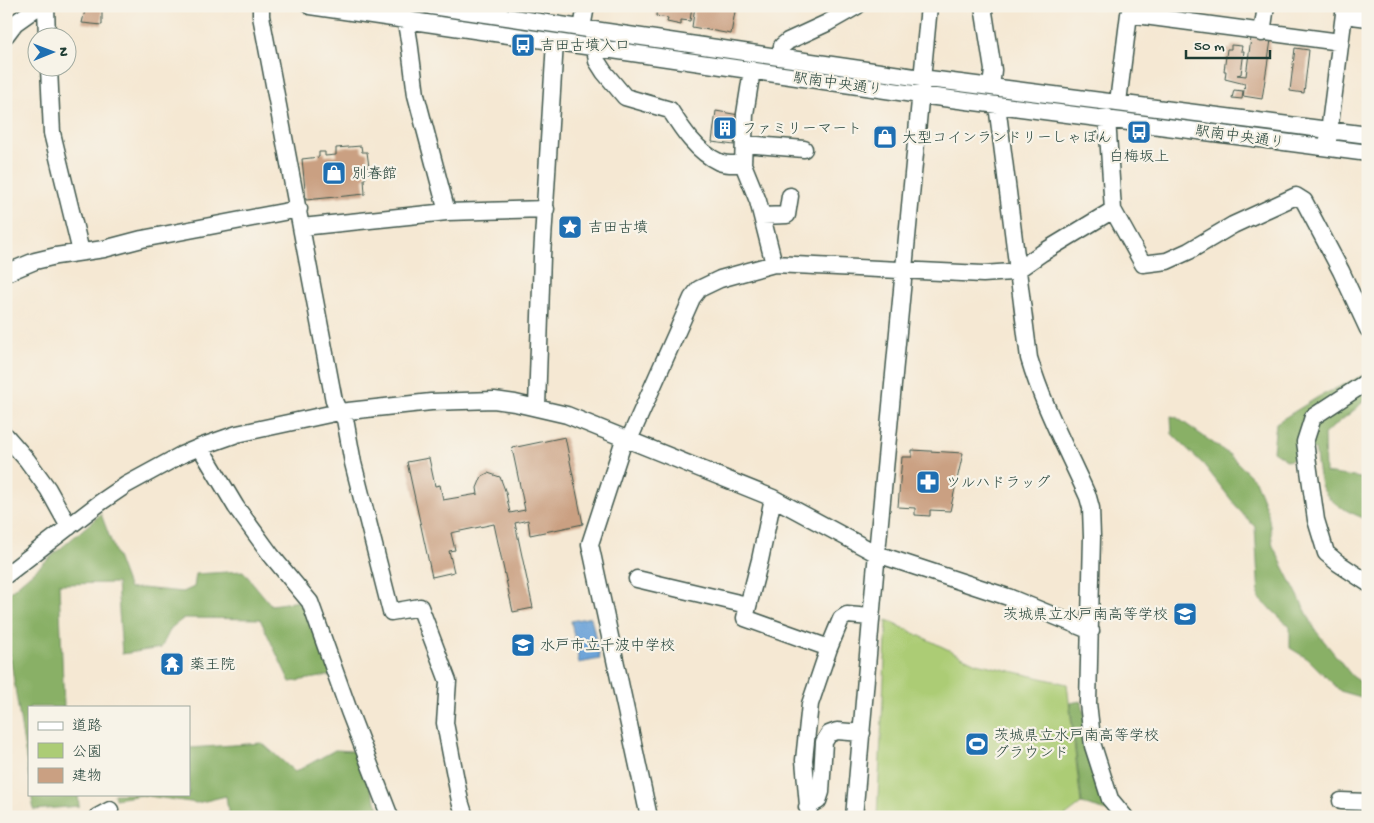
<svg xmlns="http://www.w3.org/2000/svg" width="1374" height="823" font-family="'Gochi Hand','Klee One',sans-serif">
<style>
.green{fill:#accc75;stroke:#668454}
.forest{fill:#89b066;stroke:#54764d}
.water{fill:#6aa2d8;stroke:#447086}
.building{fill:#caa082}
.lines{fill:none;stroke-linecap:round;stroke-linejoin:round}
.minor-casing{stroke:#3f574c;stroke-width:19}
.minor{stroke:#fff;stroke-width:16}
.labels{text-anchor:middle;stroke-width:4.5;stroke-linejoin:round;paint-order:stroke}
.poi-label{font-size:15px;fill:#1f3d34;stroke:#f7f3e8;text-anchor:start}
.street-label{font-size:15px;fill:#1f3d34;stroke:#f7f3e8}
</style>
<rect width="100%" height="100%" fill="#f7f3e8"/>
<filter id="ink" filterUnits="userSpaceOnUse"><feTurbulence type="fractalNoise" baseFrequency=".02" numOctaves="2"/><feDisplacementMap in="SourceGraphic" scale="10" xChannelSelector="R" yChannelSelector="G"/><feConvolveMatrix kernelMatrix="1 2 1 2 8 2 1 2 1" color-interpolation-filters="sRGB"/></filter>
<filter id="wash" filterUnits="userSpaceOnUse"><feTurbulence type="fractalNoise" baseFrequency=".0096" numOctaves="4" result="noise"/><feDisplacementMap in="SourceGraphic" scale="20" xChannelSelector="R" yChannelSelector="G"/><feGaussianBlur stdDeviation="1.12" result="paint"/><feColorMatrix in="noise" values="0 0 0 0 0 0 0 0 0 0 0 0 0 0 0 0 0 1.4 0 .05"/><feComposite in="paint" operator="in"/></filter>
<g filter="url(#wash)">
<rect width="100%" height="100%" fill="#f5e8d3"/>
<path class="green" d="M 887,620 L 976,663 L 1067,684 L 1081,804 L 1064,817 L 877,817 Z"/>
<path class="forest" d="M 1368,373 L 1368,394 L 1358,407 L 1324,434 L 1325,473 L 1368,479 L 1368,520 C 1351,513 1328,504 1321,485 C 1318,474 1317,461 1315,449 L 1288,461 L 1273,451 L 1276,423 L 1318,397 Z
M 1171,416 L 1176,417 L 1230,455 L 1255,480 L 1268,513 L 1273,546 L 1316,631 L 1352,676 L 1368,687 L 1368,699 L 1340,691 L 1308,659 L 1290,648 L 1290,627 L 1259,598 L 1255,527 L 1240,511 L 1204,465 L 1172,434 Z
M 101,514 L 129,589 L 141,588 L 183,592 L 194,587 L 196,574 L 243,571 L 271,605 L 300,601 L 333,675 L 290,682 L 260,619 L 184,618 L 171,628 L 161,648 L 122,654 L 117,583 L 59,584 L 64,707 L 29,707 L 29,777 L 6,630 L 6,595 Z
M 1081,701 L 1111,812 L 1082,804 L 1070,703 Z
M 262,743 L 295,772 L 335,750 L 354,751 L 383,817 L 229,817 L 226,796 L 197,803 L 142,795 L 115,799 L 114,794 L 189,794 L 189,748 Z
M 31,794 L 78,794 L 79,806 L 34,810 Z"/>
<path class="water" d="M 591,617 L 600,659 L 579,663 L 571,621 Z"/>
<g id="blocks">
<path class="building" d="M 86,6 L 102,6 L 102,25 L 82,23 Z
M 657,6 L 692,6 L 690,21 L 681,20 L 681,25 L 667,22 L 668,18 L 656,16 Z
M 695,6 L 736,6 L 731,34 L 692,27 Z
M 1251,38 L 1271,40 L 1262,99 L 1243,96 L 1245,84 L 1225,79 L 1226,71 L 1224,71 L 1227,49 L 1231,49 L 1231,45 L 1242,46 L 1241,51 L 1244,51 L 1241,74 L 1237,75 L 1246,76 Z
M 1295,48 L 1309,50 L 1304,93 L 1290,91 Z
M 1234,90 L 1243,91 L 1242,99 L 1232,98 Z
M 716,111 L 739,115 L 734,145 L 712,142 Z
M 893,129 L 895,143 L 877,145 L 875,131 Z
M 361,146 L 362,152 L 367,152 L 369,167 L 365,167 L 366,178 L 364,179 L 365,194 L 306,200 L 302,159 L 319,157 L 319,152 L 325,152 L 325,156 L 336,155 L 336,148 Z
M 565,437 L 583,524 L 530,535 L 528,520 L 515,523 L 533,608 L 513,612 L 494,524 L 451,533 L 455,550 L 449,551 L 454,572 L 432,577 L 407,462 L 429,458 L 435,486 L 440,485 L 443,500 L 478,494 L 477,488 L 482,476 L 488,473 L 500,477 L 506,493 L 510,513 L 525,510 L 512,448 Z
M 912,450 L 963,453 L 950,511 L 930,510 L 930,516 L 915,515 L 915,508 L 898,507 L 902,457 L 912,457 Z"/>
</g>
</g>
<g filter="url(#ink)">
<use href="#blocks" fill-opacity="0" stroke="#3f574c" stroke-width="1"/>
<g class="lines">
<g class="minor-casing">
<path id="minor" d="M 46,6 L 47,38
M 261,6 L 261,16 L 334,401 L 339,412 L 345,419 L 353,463 L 391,612 L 420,607 L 448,681 L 445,723 L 460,801 L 465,817
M 310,6 L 920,95 L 1368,153
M 403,6 L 409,40 L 416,95 L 447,212
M 431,6 L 921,78 L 1368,135
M 983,6 L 993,70 L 991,87
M 1344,15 L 1368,18
M 582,28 L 586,6
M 1262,33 L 1266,6
M 6,35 L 15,23 L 39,6
M 595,48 L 597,61 L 604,72 L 625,97 L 670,110 C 682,129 697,152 719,162 C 726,165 735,164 743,164
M 780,57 L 782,46 L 788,41 L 827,23 L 857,6
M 49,68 L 52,133 L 81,252
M 752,70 L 745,114 L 743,164 L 758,201 L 774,264
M 1118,102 L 1129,14 L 1340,42
M 997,105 L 1029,358 C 1043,406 1068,452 1088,497 L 1091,508 L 1092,537 L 1088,703 L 1093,746 L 1110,799 L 1125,817
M 1107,118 L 1113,210 L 1143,264 L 1167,261 L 1189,251 L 1233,225 L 1296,196 L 1304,201 L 1341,271 L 1368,329
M 1328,140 L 1345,6
M 745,144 L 804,149
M 762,216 L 787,215 L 790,196
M 302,227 L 447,212 L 546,209
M 6,273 L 35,261 L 56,256 L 104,249 L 142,239 L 299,209
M 1368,381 L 1313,417 L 1305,442 L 1316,520 L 1326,553 L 1338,563 L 1368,583
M 537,407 L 542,256 L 555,42
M 6,436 L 27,460 L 48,489 L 69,527
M 200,447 L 236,507 L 271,555 L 310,602 L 349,711 L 390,817
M 773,498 L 760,560 L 745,618 L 829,648
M 6,575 L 101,502 L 126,485 L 181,455 L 200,447 L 237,434 L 339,412 L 431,402 L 494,400 L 515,403 L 567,415 L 773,498 L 877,554 L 1008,597 L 1091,631
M 637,579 L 747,605
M 1341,801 L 1368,802
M 807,807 L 818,801 L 821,792 L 824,742 L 829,734 L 837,731 L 862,733
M 97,817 L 110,810
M 649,817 L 590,544 L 622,446 L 632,433 L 692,298 L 699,289 L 720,279 L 774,264 L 983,274 L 1012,272 L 1019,269 L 1042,253 L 1113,210
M 809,817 L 804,760 L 810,704 L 829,648 L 841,619 L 847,615 L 871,617
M 854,817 L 875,574 L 929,6"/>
</g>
<use href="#minor" class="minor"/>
</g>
</g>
<defs>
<g id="bus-square" transform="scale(1.25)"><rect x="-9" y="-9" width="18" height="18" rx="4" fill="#1f6fb2" stroke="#f7f3e8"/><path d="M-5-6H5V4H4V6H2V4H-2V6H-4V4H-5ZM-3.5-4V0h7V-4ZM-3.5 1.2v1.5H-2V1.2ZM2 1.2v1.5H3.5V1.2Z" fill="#fff"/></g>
<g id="building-square" transform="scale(1.25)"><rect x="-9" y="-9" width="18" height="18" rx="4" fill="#1f6fb2" stroke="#f7f3e8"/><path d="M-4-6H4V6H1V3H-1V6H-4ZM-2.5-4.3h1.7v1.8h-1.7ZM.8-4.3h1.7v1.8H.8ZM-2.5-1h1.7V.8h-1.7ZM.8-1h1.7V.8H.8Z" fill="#fff"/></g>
<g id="shop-square" transform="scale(1.25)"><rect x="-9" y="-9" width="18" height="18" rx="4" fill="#1f6fb2" stroke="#f7f3e8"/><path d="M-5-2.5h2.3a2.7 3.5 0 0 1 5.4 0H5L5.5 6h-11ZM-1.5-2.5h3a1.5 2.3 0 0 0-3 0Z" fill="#fff"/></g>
<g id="sight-square" transform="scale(1.25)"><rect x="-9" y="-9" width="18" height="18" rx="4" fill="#1f6fb2" stroke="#f7f3e8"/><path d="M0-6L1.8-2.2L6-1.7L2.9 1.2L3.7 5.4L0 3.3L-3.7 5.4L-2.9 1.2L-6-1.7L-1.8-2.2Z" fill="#fff"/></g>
<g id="pharmacy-square" transform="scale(1.25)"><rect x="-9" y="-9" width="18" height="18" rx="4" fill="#1f6fb2" stroke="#f7f3e8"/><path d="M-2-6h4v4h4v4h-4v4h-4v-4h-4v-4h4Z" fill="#fff"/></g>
<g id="school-square" transform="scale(1.25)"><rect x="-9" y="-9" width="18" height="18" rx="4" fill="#1f6fb2" stroke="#f7f3e8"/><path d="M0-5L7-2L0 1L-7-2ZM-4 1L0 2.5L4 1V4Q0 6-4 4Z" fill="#fff"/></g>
<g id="temple-square" transform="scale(1.25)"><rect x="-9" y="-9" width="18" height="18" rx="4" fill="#1f6fb2" stroke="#f7f3e8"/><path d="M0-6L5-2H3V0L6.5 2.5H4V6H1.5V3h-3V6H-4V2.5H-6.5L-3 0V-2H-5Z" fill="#fff"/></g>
<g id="stadium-square" transform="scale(1.25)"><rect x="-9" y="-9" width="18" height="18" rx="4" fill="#1f6fb2" stroke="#f7f3e8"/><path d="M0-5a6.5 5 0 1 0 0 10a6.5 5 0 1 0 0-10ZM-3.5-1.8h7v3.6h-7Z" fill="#fff"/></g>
</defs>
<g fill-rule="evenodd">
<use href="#bus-square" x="523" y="45"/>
<use href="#building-square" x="725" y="128"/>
<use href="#bus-square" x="1139" y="132"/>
<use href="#shop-square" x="885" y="137"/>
<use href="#shop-square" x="334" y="173"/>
<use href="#sight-square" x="570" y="227"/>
<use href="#pharmacy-square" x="928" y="482"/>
<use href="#school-square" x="1185" y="614"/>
<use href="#school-square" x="523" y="645"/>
<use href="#temple-square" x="172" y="664"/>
<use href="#stadium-square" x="977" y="744"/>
</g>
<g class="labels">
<g class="poi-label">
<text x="540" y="50">吉田古墳入口</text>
<text x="742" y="133">ファミリーマート</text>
<text x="902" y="142">大型コインランドリーしゃぼん</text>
<text x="1139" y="161" text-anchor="middle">白梅坂上</text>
<text x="352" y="178">別春館</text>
<text x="588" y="232">吉田古墳</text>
<text x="946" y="487">ツルハドラッグ</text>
<text x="1168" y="619" text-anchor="end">茨城県立水戸南高等学校</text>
<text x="540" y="650">水戸市立千波中学校</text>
<text x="190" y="669">薬王院</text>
<text x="994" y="740">茨城県立水戸南高等学校<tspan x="994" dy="17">グラウンド</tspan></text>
</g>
<g class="street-label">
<text transform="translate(838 83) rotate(8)" y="5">駅南中央通り</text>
<text transform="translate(1240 136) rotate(8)" y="5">駅南中央通り</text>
</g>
</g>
<rect width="1374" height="823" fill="none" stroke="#f7f3e8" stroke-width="25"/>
<rect x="28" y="706" width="162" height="90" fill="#f7f3e8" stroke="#a1aaa0"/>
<rect x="38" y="722" width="25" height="8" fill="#ffffff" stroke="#a1aaa0"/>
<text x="72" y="730" font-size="15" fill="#1f3d34">道路</text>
<rect x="38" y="743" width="25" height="15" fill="#accc75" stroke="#a1aaa0"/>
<text x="72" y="756" font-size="15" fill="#1f3d34">公園</text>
<rect x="38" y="768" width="25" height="15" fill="#caa082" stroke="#a1aaa0"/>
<text x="72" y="780" font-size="15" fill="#1f3d34">建物</text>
<g transform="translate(52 52) rotate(89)"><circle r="24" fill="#f7f3e8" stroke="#a1aaa0"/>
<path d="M0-4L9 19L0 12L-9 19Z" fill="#1f6fb2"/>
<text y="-8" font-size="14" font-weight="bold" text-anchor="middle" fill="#1f3d34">N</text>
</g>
<path d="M1186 50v8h84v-8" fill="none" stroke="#1f3d34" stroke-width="2.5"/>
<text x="1194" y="50" font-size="15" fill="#1f3d34" stroke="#f7f3e8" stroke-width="4" paint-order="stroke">50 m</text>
</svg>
